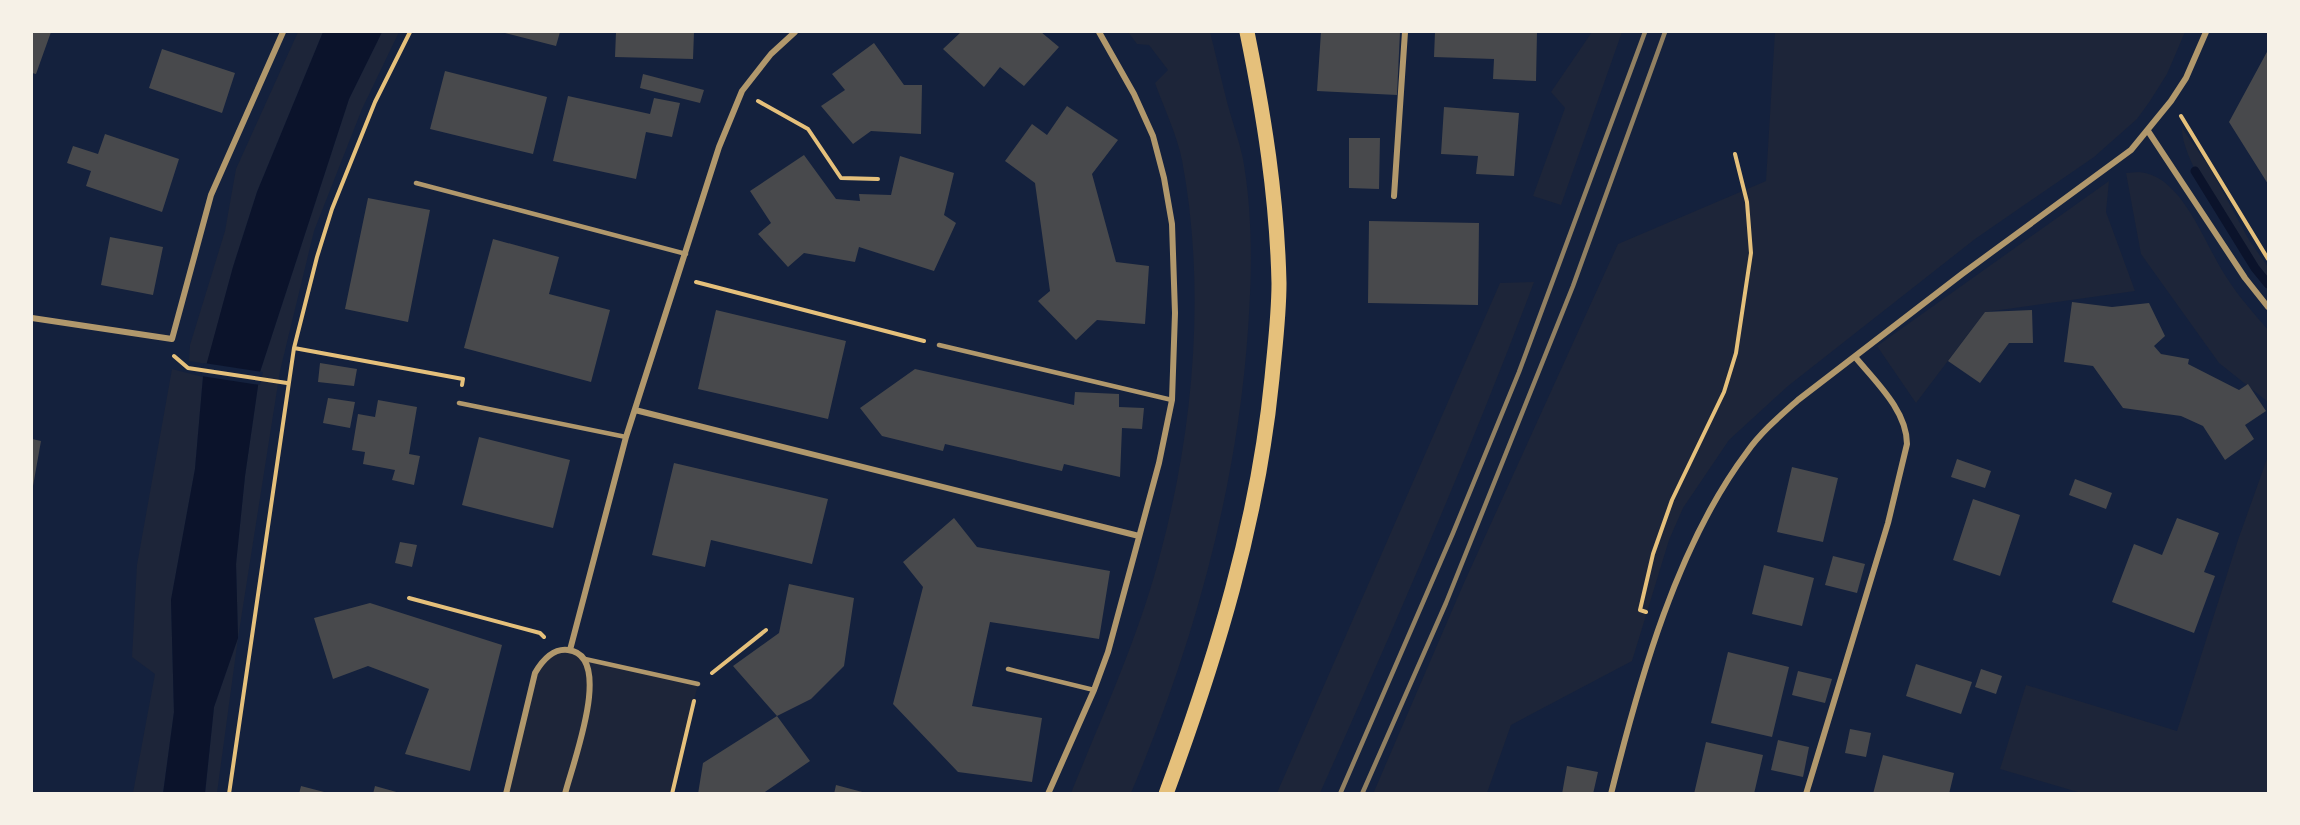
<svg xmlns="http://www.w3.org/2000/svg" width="2300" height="825" font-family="'PT Sans Narrow',sans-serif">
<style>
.green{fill:#1d2539}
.water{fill:#0b132b}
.pier{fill:#14213d}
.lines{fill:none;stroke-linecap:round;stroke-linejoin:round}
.stream{stroke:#0b132b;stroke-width:9}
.building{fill:#48494c}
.path{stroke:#e5c07b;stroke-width:4}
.service{stroke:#b1986c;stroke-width:4.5}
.minor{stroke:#b1986c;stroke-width:6}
.primary{stroke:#e5c07b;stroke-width:15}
.rail{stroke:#918062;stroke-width:4.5}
</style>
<rect width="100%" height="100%" fill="#14213d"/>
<path class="green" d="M 298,32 L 323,32 L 257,192 L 233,267 L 207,364 L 189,361 L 190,345 L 225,231 L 236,169 Z
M 382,32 L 399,32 L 362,109 L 314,231 L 280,371 L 238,638 L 217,793 L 205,794 L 214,707 L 238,638 L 236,564 L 245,476 L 260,372 L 349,99 Z
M 1128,32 L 1210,32 C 1216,55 1221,79 1227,102 C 1232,121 1239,140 1243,159 C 1253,215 1252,274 1248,330 C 1237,489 1193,647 1131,793 L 1071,793 C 1103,714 1140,634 1161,551 C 1194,427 1206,287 1182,160 C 1177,135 1164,108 1155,83 L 1168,70 L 1149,45 L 1137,44 Z
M 1592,32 L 1622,32 L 1561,205 L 1533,196 L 1565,108 L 1551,92 Z
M 1775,32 L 2185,32 L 2167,74 L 2150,101 L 2137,119 L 2094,157 L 1975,239 L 1788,386 L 1729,440 L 1683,508 L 1669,540 L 1632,661 L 1511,725 L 1487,793 L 1373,794 L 1463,585 L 1618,244 L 1766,181 Z
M 2182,128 L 2210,168 L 2249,240 L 2268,267 L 2268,284 C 2246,257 2180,161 2182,128 Z
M 2139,172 C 2182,175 2204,243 2225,275 C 2237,295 2253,312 2268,330 L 2268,402 L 2219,363 L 2141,254 L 2126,173 Z
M 2109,181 L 2106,212 L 2135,291 L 1985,312 L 1916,403 L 1877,346 Z
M 1534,282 C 1469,455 1395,625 1320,793 L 1277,793 L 1500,283 Z
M 172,369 L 203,377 L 195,469 L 171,600 L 174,712 L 163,793 L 133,793 L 155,674 L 132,657 L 137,565 Z
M 2268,456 L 2268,793 L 2081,793 L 2000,769 L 2026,685 L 2177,731 L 2238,540 Z
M 564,649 L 585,659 L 698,684 L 672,793 L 506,794 L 532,684 L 547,657 Z"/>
<path class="water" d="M 323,32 L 382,32 L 349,99 L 260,372 L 245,476 L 236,564 L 238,638 L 214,707 L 205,793 L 163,794 L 174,712 L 171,600 L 195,469 L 203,377 L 233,267 L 257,192 Z"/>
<path class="pier" d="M 204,363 L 263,372 L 260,385 L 201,376 Z"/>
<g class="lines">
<path class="stream" d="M 2195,171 L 2255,268 L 2268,284"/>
</g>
<path class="building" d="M 32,32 L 51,32 L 36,74 L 32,73 Z
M 501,32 L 560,32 L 556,46 Z
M 616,32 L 694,32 L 693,59 L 615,57 Z
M 961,32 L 1041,32 L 1059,47 L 1024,86 L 1000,67 L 984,87 L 943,49 Z
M 1321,32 L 1400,32 L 1397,95 L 1317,91 Z
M 1435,32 L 1537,32 L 1536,81 L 1493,79 L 1494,59 L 1434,57 Z
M 874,43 L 904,85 L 922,85 L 921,134 L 871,131 L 853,144 L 821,106 L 845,90 L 832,74 Z
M 162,49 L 235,73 L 222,113 L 149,88 Z
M 2268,50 L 2268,184 L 2229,122 Z
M 445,71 L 547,97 L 533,154 L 430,129 Z
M 643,74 L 704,90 L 700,103 L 640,88 Z
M 568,96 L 650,114 L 654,98 L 680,103 L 672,137 L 646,132 L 636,179 L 553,161 Z
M 1067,106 L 1118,140 L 1092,174 L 1116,262 L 1149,266 L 1145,324 L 1097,320 L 1076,340 L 1038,301 L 1050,291 L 1035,183 L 1005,161 L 1032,124 L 1047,135 Z
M 1444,107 L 1519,113 L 1514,176 L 1476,174 L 1478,156 L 1441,154 Z
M 105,134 L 179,159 L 162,212 L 86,186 L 91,171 L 67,163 L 73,146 L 98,154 Z
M 1349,138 L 1380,138 L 1379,189 L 1349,188 Z
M 804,155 L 836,199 L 860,201 L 859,194 L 891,195 L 900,156 L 954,173 L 944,215 L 956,223 L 934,271 L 859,247 L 855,262 L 804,253 L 788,267 L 758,234 L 771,223 L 750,191 Z
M 368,198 L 430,210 L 408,322 L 345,309 Z
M 1369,221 L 1479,223 L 1478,305 L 1368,303 Z
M 110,237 L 163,247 L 153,295 L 101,285 Z
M 493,239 L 559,257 L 549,294 L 610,310 L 591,382 L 464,348 Z
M 2072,302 L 2112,307 L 2149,303 L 2165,336 L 2154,346 L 2161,354 L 2189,359 L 2188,364 L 2239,390 L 2248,384 L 2266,411 L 2245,425 L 2254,439 L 2225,460 L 2203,426 L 2181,416 L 2123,408 L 2093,366 L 2064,362 Z
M 716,310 L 846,341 L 828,419 L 698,389 Z
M 2032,310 L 2033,343 L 2009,343 L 1980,383 L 1948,361 L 1985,312 Z
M 320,363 L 357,369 L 354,386 L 318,382 Z
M 915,369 L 1074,405 L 1075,392 L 1119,394 L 1119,407 L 1144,408 L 1142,429 L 1122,428 L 1120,477 L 1064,464 L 1062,471 L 945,444 L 943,451 L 882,436 L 860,408 Z
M 328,398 L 355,402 L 350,428 L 323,423 Z
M 378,400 L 417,407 L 409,454 L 420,456 L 414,485 L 392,480 L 395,470 L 363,464 L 365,452 L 352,450 L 358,414 L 375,417 Z
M 479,437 L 570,460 L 553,528 L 462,505 Z
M 32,439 L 41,441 L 33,486 L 32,486 Z
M 1957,459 L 1991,471 L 1985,488 L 1951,477 Z
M 674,463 L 828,499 L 812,564 L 711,540 L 705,567 L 652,555 Z
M 1792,467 L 1838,478 L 1823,542 L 1777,532 Z
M 2075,479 L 2112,493 L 2106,509 L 2069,495 Z
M 1973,499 L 2020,515 L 2000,576 L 1953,560 Z
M 954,518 L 977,547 L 1110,571 L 1099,639 L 990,622 L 972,706 L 1042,718 L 1032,782 L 958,772 L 893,704 L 923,587 L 903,562 Z
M 2177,518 L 2219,533 L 2204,572 L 2215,576 L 2194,633 L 2112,602 L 2134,544 L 2162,555 Z
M 400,542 L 417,545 L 412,567 L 395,563 Z
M 1833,556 L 1865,564 L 1857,593 L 1825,585 Z
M 1764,565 L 1814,578 L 1802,626 L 1752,614 Z
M 789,584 L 854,598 L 844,666 L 811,699 L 777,716 L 733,666 L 779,633 Z
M 370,603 L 502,645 L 470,771 L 405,754 L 429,689 L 368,666 L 333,679 L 314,618 Z
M 1728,652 L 1789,667 L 1772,737 L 1711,723 Z
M 1916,664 L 1972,682 L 1961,714 L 1906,696 Z
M 1981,669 L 2002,676 L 1996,694 L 1975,687 Z
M 1798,671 L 1832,679 L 1825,703 L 1792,695 Z
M 777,716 L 810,761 L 762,794 L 698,794 L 703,763 Z
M 1850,729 L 1871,733 L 1866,757 L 1845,753 Z
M 1778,740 L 1809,747 L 1803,777 L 1771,770 Z
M 1706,742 L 1763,755 L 1754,794 L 1694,794 Z
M 1883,755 L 1954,773 L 1949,794 L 1873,794 Z
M 1567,766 L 1598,772 L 1593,794 L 1562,794 Z
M 836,785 L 866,793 L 866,794 L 834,794 Z
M 301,786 L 328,793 L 328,794 L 299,794 Z
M 375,786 L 400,793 L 400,794 L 373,794 Z"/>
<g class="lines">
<path class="path" d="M 758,101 L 808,129 L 841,178 L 878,179
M 2181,116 L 2268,259
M 696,282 L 924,341
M 294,348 L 463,379 L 462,385
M 174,356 L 188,368 L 287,383
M 409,598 L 540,633 L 544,637
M 1646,612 L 1640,610 L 1653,554 L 1672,500 L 1724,392 L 1736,353 L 1751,253 L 1747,202 L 1735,154
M 712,673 L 766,630
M 229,794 L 294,348 L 317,257 L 332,209 L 375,102 L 410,32
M 672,794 L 694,701"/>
<path class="service" d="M 416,183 L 686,254
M 939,345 L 1172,400
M 459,403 L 626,437
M 585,659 L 698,684
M 1008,669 L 1094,690"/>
<path class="minor" d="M 2148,131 L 2245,278 L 2268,307
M 1394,196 L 1405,32
M 32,318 L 172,339 L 211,195 L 283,32
M 635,410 L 1139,536
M 570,650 L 626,437 L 719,147 L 742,91 L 771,54 L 795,32
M 506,794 L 535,673 C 542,661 552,648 568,650 C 615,655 572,765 565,794
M 1048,794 L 1094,690 L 1108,652 L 1159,463 L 1172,400 L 1175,313 L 1172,224 L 1164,178 L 1153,136 L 1134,94 L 1099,32
M 1611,794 C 1639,681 1677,545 1747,452 C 1761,432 1780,416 1798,400 L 1962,274 L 2131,150 L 2171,101 L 2186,78 L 2206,32
M 1806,794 L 1888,523 L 1907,444 C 1907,411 1876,382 1856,358"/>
<path class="primary" d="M 1166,794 C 1216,658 1258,522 1272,378 C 1275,346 1279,315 1279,283 C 1277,197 1264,115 1247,32"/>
<path class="rail" d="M 1340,794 L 1453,533 L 1519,372 L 1645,32
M 1362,794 L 1446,603 L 1573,286 L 1665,32"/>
</g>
<rect width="2300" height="825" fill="none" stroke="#f6f1e7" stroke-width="66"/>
</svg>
